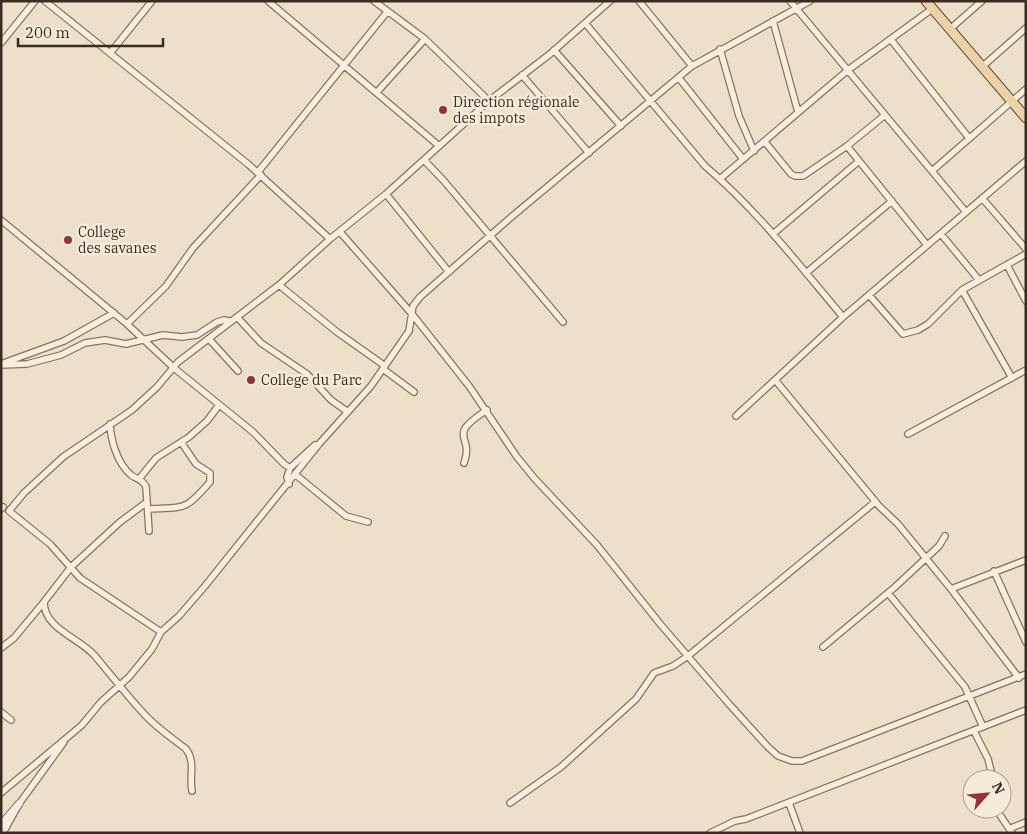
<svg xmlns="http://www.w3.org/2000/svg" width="1027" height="834" font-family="'IBM Plex Serif',serif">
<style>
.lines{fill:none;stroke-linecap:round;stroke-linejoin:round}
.minor-casing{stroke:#88735f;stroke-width:8}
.tertiary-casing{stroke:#88735f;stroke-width:9}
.primary-casing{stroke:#574233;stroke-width:11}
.minor{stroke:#f7eedd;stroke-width:5.5}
.tertiary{stroke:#f7eedd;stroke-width:7}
.primary{stroke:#ecd3a5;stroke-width:9}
.poi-dot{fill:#943238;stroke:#f4ebd9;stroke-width:2}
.labels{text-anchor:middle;stroke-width:5;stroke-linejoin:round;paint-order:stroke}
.poi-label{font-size:14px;fill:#3a2c21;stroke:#f4ebd9;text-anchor:start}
</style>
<rect width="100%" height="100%" fill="#ece0ca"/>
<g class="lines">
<g class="minor-casing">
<path id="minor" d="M 45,1 L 248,164 L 330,239
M 268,1 L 438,145
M 374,1 L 425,39 L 489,101
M 639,1 L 692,66
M 790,1 L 966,212
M 773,21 L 798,112
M 585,23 L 705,166 C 757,210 799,265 843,317 L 1026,161
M 950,29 L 982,1
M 892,41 L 969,138
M 1,43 L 35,1
M 720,49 L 739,116 L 754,151
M 554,50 L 621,126
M 111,52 L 152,1
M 983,66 L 1026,28
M 522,75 L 589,153
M 679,78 L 743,159
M 377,92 L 425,39
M 765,142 L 791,174 L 795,176 L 803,176 L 847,146 L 885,115
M 847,146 L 927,245
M 424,160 L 444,181 L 563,322
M 932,171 L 1026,89
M 258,172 L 387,12
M 721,178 L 848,70 L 932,9
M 386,194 L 449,272
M 982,198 L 1026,249
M 1,220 L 127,324 L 174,368 L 253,432 L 284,464 L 290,468 L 315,445
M 340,232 L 412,314 L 469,386 L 517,457 L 535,479 L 597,545 L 661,625 L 729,704 L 768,747 L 778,756 L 792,761 L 802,761 L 1026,674
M 773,234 L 859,161
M 941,234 L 979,280
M 1007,265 L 1026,301
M 806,273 L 892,201
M 279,285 L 337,332 L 385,366
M 962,290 L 1012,378
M 869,295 L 903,334 L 918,330 L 928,324 L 962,290 L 1026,254
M 237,317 L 261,343 L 307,374 L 331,400 L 348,412
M 127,324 L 166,286 L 193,248 L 261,175
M 209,339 L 238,371
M 1,364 L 64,341 L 114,313
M 1,365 L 27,364 L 61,355 L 85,343 L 105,340 L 126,344 L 163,335 L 182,337 L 197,335 L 217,322 L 224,320 L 230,321
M 383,369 L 414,392
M 776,381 L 879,506 L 898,524 L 951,589 L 1019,678
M 736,416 L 843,317
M 110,424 C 111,441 117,463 131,475 C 136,479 143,479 146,487 L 149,531
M 908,434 L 1026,370
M 464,463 C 475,434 444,438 487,410
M 296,475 L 346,516 L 368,522
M 139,479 L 156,458 L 189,437 L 207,421 L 219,405
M 289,484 L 287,477 L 290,468
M 147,502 L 120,522 L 71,567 L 44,602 C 44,629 80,638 95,656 C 112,676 127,696 145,715 C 157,728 172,738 186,749 C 196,762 189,776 192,791
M 1,509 L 3,507
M 148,509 C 186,507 185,511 210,482 L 210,473 L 196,464 L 181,442
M 994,571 L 1026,642
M 951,589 L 1026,560
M 888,593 L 965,687 L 983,727
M 161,632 L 80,578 L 50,544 L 9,511 L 24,493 L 63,457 L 132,410 L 157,387 L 178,362 L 279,285 L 330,239 L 386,194 L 489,101 L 550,54 L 610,1
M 823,647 L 895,587 L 939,546 L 945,536
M 1,648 L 14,638 L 44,602
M 1,712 L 11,720
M 974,731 L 988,759 L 993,779
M 1,793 L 82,725 L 101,702 L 129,677 L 152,649 L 161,632 L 179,616 L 205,586 L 319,444 L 371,386 L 409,331 L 413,306 L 420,297 L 509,219 L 692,66 L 810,1
M 510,803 L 561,767 L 636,699 L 654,673 L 673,666 L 688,656 L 875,502
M 789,803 L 800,833
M 996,809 L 1012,833
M 1011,828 L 1026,822
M 3,833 L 19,804 L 64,742
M 710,833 L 735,821 L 746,819 L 1026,710"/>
</g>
<g class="tertiary-casing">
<path id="tertiary" d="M 1,825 L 19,804"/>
</g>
<g class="primary-casing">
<path id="primary" d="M 926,1 L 1026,118"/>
</g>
<use href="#minor" class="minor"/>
<use href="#tertiary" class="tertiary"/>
<use href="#primary" class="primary"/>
</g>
<g class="poi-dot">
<circle cx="443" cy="110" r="5"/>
<circle cx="68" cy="240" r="5"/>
<circle cx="251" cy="380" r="5"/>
</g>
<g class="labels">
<g class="poi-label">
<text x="453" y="107">Direction régionale<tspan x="453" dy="16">des impots</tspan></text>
<text x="78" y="237">College<tspan x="78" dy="16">des savanes</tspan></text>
<text x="261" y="385">College du Parc</text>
</g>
</g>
<rect width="1027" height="834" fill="none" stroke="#3a2c21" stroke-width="5"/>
<g transform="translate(987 794) rotate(63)"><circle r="24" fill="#f4ebd9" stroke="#aa9f8f"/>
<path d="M0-4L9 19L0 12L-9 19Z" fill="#943238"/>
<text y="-8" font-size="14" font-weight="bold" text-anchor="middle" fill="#3a2c21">N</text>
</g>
<path d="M18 38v8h145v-8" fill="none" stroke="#3a2c21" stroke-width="2.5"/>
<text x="25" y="38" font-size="15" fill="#3a2c21" stroke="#f4ebd9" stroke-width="4" paint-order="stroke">200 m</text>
</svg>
